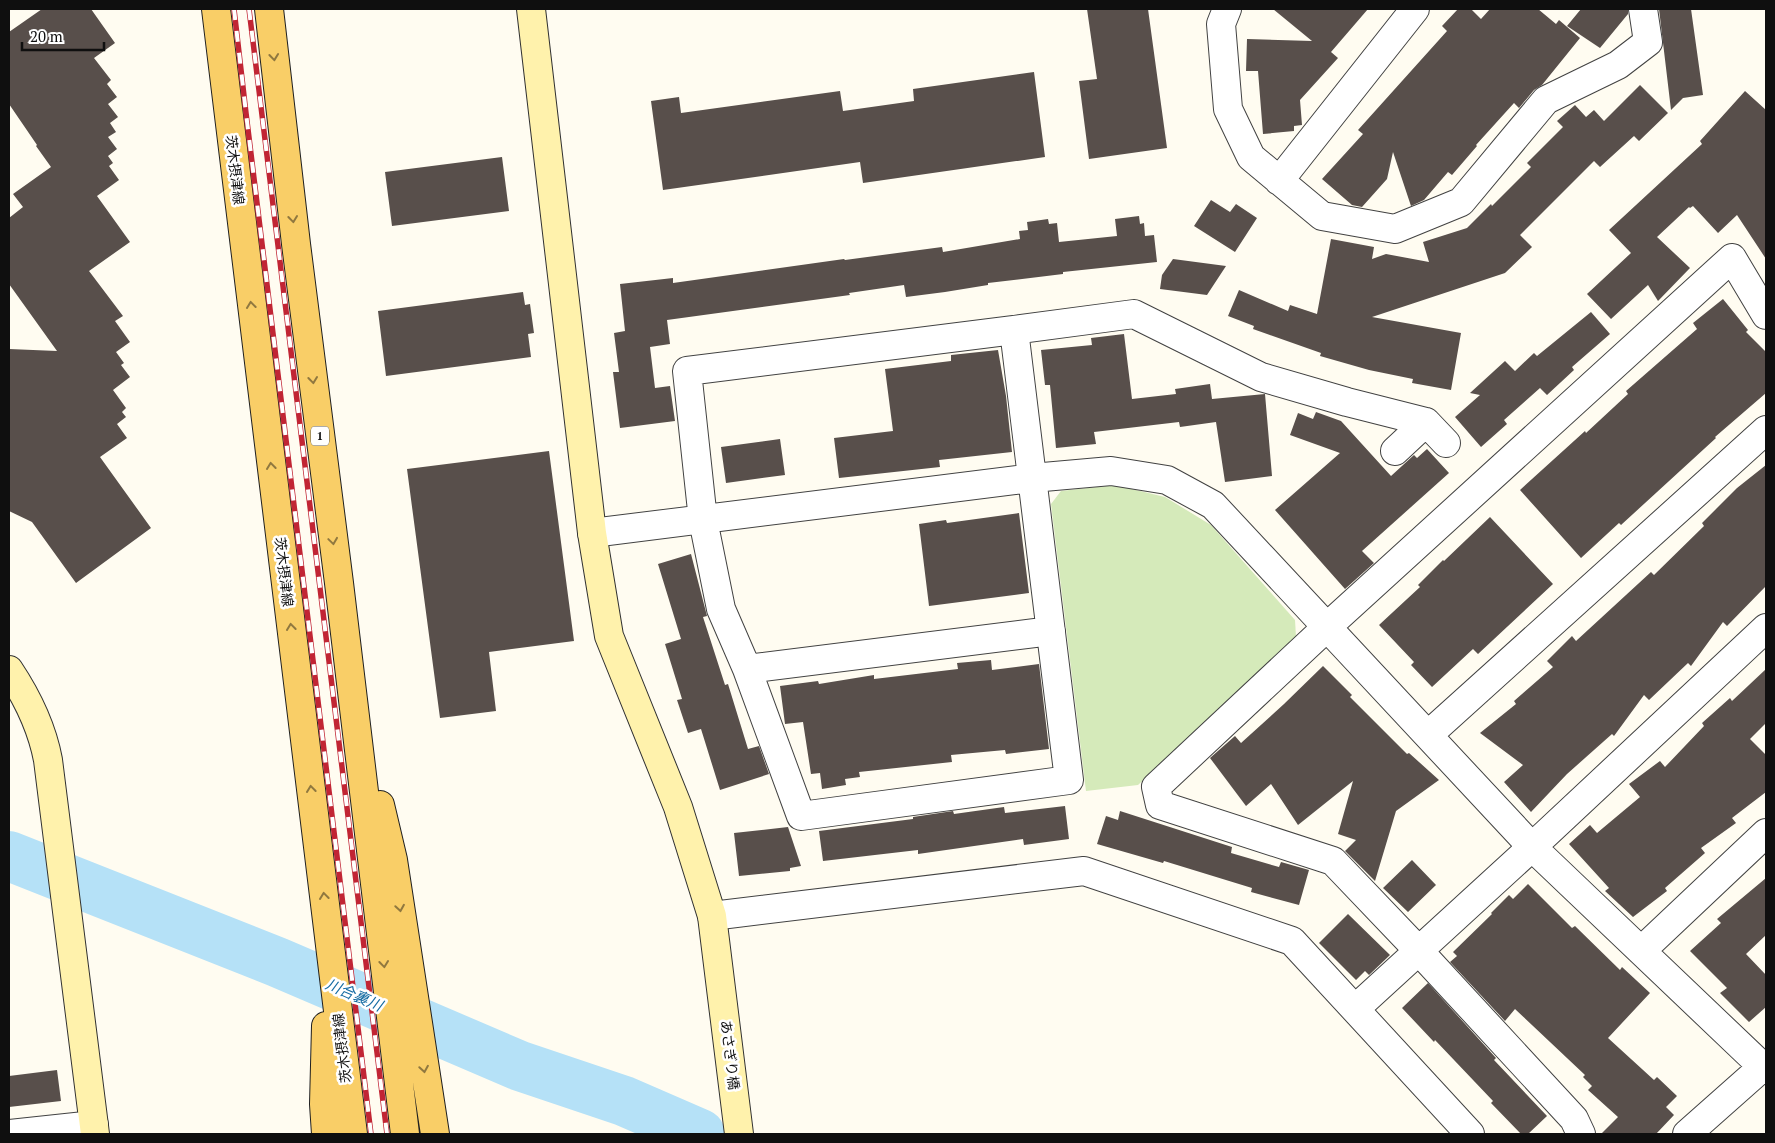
<svg xmlns="http://www.w3.org/2000/svg" width="1775" height="1143" font-family="'PT Serif','Noto Sans JP',serif">
<style>
.green{fill:#d5eaba}
.lines{fill:none;stroke-linecap:round;stroke-linejoin:round}
.river{stroke:#b5e1f7;stroke-width:50}
.building{fill:#584f4b}
.street-casing{stroke:#424242;stroke-width:30}
.secondary-casing{stroke:#313131;stroke-width:30}
.primary-casing{stroke:#202020;stroke-width:30}
.street{stroke:#fff;stroke-width:28}
.secondary{stroke:#fff2ac;stroke-width:28}
.primary{stroke:#f9ce67;stroke-width:28}
.rail-casing{stroke:#c12534;stroke-width:5.5}
.rail{stroke:#fff;stroke-width:4;stroke-dasharray:11;stroke-linecap:butt}
.oneway{stroke:#90783f}
.labels{text-anchor:middle;stroke-width:5;stroke-linejoin:round;paint-order:stroke}
.shield{fill:#fff;stroke:#575757;stroke-width:1}
.shield-label{font-size:12px;font-weight:bold;fill:#0f0f0f}
.street-label{font-size:14px;fill:#0f0f0f;stroke:#fff}
.water-label{font-size:15px;font-style:italic;fill:#166ca3;stroke:#fff}
</style>
<rect width="100%" height="100%" fill="#fffcf1"/>
<path class="green" d="M 1115,485 L 1165,497 L 1211,525 L 1295,620 L 1296,637 L 1138,785 L 1086,791 L 1051,504 L 1061,491 Z"/>
<g class="lines">
<path class="river" d="M 9,856 L 277,962 L 520,1066 L 624,1101 L 700,1134"/>
</g>
<path class="building" d="M 42,9 L 91,9 L 115,43 L 94,58 L 111,80 L 107,84 L 117,97 L 108,104 L 118,117 L 110,123 L 116,132 L 108,137 L 117,149 L 108,156 L 113,163 L 109,166 L 119,180 L 97,196 L 130,242 L 89,271 L 123,316 L 115,321 L 130,342 L 116,352 L 124,363 L 121,365 L 130,377 L 113,390 L 126,408 L 122,412 L 126,417 L 117,424 L 127,438 L 100,457 L 151,528 L 76,583 L 32,522 L 9,511 L 9,349 L 57,351 L 9,284 L 9,218 L 23,207 L 13,194 L 51,167 L 36,146 L 37,145 L 9,104 L 9,32 Z
M 1087,9 L 1148,9 L 1167,148 L 1089,159 L 1079,81 L 1097,79 Z
M 1273,9 L 1368,9 L 1331,52 L 1338,58 L 1300,100 L 1302,125 L 1294,126 L 1294,131 L 1263,134 L 1258,71 L 1246,71 L 1247,39 L 1312,41 Z
M 1458,9 L 1471,9 L 1481,19 L 1490,9 L 1538,9 L 1556,24 L 1559,20 L 1580,38 L 1542,85 L 1534,90 L 1519,108 L 1514,103 L 1476,145 L 1477,146 L 1452,175 L 1448,172 L 1424,200 L 1411,206 L 1393,152 L 1387,179 L 1362,207 L 1352,205 L 1322,179 L 1363,134 L 1358,130 L 1447,31 L 1442,26 Z
M 1581,9 L 1628,9 L 1628,14 L 1600,48 L 1567,26 Z
M 1659,9 L 1691,9 L 1703,95 L 1683,98 L 1671,110 Z
M 1034,72 L 1045,157 L 863,183 L 860,162 L 663,190 L 651,101 L 679,97 L 681,113 L 840,91 L 843,111 L 914,101 L 913,89 Z
M 1640,85 L 1668,113 L 1639,141 L 1634,136 L 1600,167 L 1594,161 L 1520,235 L 1532,247 L 1505,273 L 1372,317 L 1461,333 L 1451,390 L 1412,383 L 1413,379 L 1369,370 L 1320,356 L 1321,353 L 1253,329 L 1254,326 L 1228,316 L 1239,290 L 1288,311 L 1290,305 L 1317,314 L 1331,239 L 1374,247 L 1372,259 L 1386,254 L 1429,262 L 1423,242 L 1467,228 L 1491,204 L 1492,206 L 1531,167 L 1527,163 L 1563,127 L 1557,121 L 1575,105 L 1586,117 L 1594,110 L 1604,121 Z
M 1745,91 L 1766,110 L 1766,259 L 1737,215 L 1718,233 L 1693,206 L 1690,208 L 1689,207 L 1657,237 L 1690,268 L 1658,301 L 1648,285 L 1611,319 L 1587,294 L 1631,253 L 1609,230 L 1702,144 L 1700,141 Z
M 502,157 L 509,211 L 392,226 L 385,172 Z
M 1211,200 L 1230,212 L 1236,204 L 1257,218 L 1235,252 L 1194,226 Z
M 1139,216 L 1140,224 L 1144,223 L 1145,236 L 1154,235 L 1157,262 L 1063,272 L 1063,274 L 988,283 L 988,285 L 945,292 L 906,297 L 904,285 L 849,293 L 850,295 L 667,320 L 670,344 L 650,347 L 655,388 L 670,386 L 675,421 L 620,428 L 613,372 L 619,372 L 614,333 L 625,331 L 620,284 L 673,278 L 673,283 L 844,259 L 845,260 L 942,247 L 943,252 L 1020,239 L 1019,231 L 1028,230 L 1027,222 L 1048,219 L 1049,224 L 1057,223 L 1059,242 L 1117,236 L 1115,219 Z
M 1173,259 L 1226,266 L 1207,295 L 1160,289 L 1162,275 Z
M 523,292 L 525,305 L 530,304 L 534,333 L 528,334 L 531,357 L 386,376 L 378,311 Z
M 1723,299 L 1748,330 L 1746,332 L 1766,352 L 1766,393 L 1715,437 L 1716,438 L 1621,525 L 1619,523 L 1581,558 L 1520,490 L 1585,431 L 1586,433 L 1628,394 L 1626,391 L 1697,329 L 1693,323 Z
M 1591,312 L 1610,334 L 1572,367 L 1574,370 L 1547,395 L 1540,388 L 1504,420 L 1507,424 L 1481,447 L 1455,417 L 1480,395 L 1470,393 L 1505,361 L 1515,371 L 1534,353 L 1537,356 Z
M 1124,334 L 1132,399 L 1176,394 L 1175,389 L 1210,384 L 1212,399 L 1265,394 L 1272,476 L 1225,482 L 1216,422 L 1180,427 L 1179,422 L 1094,432 L 1096,444 L 1056,448 L 1050,385 L 1045,385 L 1041,350 L 1092,345 L 1091,338 Z
M 998,350 L 1006,396 L 1012,452 L 939,460 L 940,467 L 839,478 L 834,438 L 893,431 L 885,369 L 951,361 L 951,355 Z
M 1316,412 L 1341,421 L 1391,476 L 1414,455 L 1417,458 L 1427,449 L 1449,473 L 1362,551 L 1374,563 L 1345,589 L 1275,510 L 1340,453 L 1290,435 L 1298,413 L 1313,419 Z
M 780,439 L 785,475 L 726,483 L 721,447 Z
M 549,451 L 574,641 L 489,652 L 496,711 L 440,718 L 407,469 Z
M 1766,465 L 1766,586 L 1727,626 L 1723,622 L 1691,666 L 1688,663 L 1649,700 L 1644,695 L 1614,736 L 1612,734 L 1567,774 L 1531,812 L 1504,782 L 1523,765 L 1480,733 L 1516,704 L 1514,701 L 1553,667 L 1547,661 L 1572,636 L 1576,641 L 1651,572 L 1654,575 L 1704,526 L 1702,523 L 1737,488 Z
M 1019,513 L 1029,593 L 929,606 L 919,524 L 946,520 L 947,523 Z
M 1490,517 L 1553,584 L 1478,654 L 1473,649 L 1432,687 L 1411,665 L 1414,662 L 1379,625 L 1420,587 L 1418,585 L 1443,560 L 1444,561 Z
M 691,554 L 707,616 L 703,617 L 725,685 L 728,684 L 748,749 L 759,746 L 769,774 L 720,790 L 701,729 L 688,733 L 677,700 L 682,699 L 665,644 L 681,639 L 658,564 Z
M 991,660 L 992,670 L 1039,664 L 1049,749 L 1006,754 L 1005,750 L 951,755 L 952,762 L 859,772 L 860,777 L 845,779 L 846,785 L 822,789 L 820,773 L 811,774 L 803,722 L 785,724 L 780,686 L 818,681 L 819,684 L 874,675 L 874,679 L 958,669 L 957,663 Z
M 1323,666 L 1352,695 L 1350,697 L 1407,754 L 1409,753 L 1439,780 L 1396,811 L 1375,881 L 1345,851 L 1356,840 L 1338,834 L 1353,781 L 1298,825 L 1271,784 L 1246,806 L 1210,758 L 1235,736 L 1241,743 L 1284,704 Z
M 1766,669 L 1766,723 L 1750,739 L 1766,755 L 1766,792 L 1732,818 L 1736,823 L 1701,848 L 1705,853 L 1665,888 L 1667,891 L 1633,917 L 1605,891 L 1609,888 L 1569,844 L 1590,825 L 1597,833 L 1640,797 L 1629,784 L 1660,761 L 1665,767 L 1704,726 L 1702,723 L 1730,698 L 1732,701 Z
M 1065,806 L 1069,839 L 1024,845 L 1023,839 L 918,854 L 918,850 L 823,861 L 819,831 L 913,819 L 913,817 L 953,811 L 954,814 L 1004,807 L 1005,813 Z
M 1120,811 L 1232,847 L 1231,853 L 1279,867 L 1281,862 L 1309,870 L 1299,905 L 1251,892 L 1252,888 L 1164,861 L 1163,863 L 1097,844 L 1106,816 L 1118,820 Z
M 788,827 L 801,866 L 790,868 L 790,871 L 739,876 L 734,833 Z
M 1412,860 L 1436,885 L 1408,912 L 1383,888 Z
M 1766,878 L 1766,935 L 1746,954 L 1766,975 L 1766,1007 L 1749,1022 L 1720,993 L 1727,988 L 1690,951 L 1721,923 L 1717,919 Z
M 1528,884 L 1572,928 L 1575,926 L 1620,970 L 1622,967 L 1650,993 L 1608,1038 L 1654,1080 L 1657,1077 L 1677,1096 L 1666,1107 L 1674,1115 L 1656,1134 L 1601,1134 L 1618,1117 L 1588,1090 L 1592,1086 L 1583,1077 L 1585,1075 L 1515,1009 L 1505,1021 L 1450,962 L 1457,956 L 1453,952 L 1492,914 L 1491,913 L 1509,895 L 1513,899 Z
M 1348,914 L 1390,955 L 1369,975 L 1365,971 L 1356,980 L 1319,943 Z
M 1428,983 L 1496,1058 L 1494,1060 L 1547,1116 L 1528,1134 L 1521,1134 L 1491,1103 L 1493,1101 L 1435,1040 L 1434,1042 L 1402,1008 Z
M 57,1070 L 61,1101 L 9,1107 L 9,1076 Z"/>
<g class="lines">
<g class="street-casing">
<path id="street" d="M 1227,9 L 1221,24 L 1228,109 L 1251,157 L 1322,216 L 1395,229 L 1461,202 L 1546,100 L 1618,65 L 1648,42 L 1643,9
M 1279,181 L 1415,9
M 1014,330 L 1069,780 L 801,816 L 747,669 L 721,609 L 703,520 L 687,371 Z
M 1014,330 L 1134,314 L 1261,377 L 1347,402 L 1426,422 L 1446,443
M 1395,451 L 1426,422
M 592,533 L 1032,478 L 1111,471 L 1167,480 L 1213,505 L 1532,847 L 1766,1070
M 747,669 L 1051,631
M 1428,735 L 1766,430
M 712,916 L 1084,871 L 1292,941 L 1470,1134
M 1641,951 L 1766,833
M 1355,1009 L 1532,847 L 1766,628
M 10,1134 L 94,1125
M 1581,1134 L 1574,1119 L 1418,950 L 1333,861 L 1160,805 L 1156,787 L 1328,626 L 1732,258 L 1766,315
M 1687,1134 L 1766,1064"/>
</g>
<g class="secondary-casing">
<path id="secondary" d="M 531,9 L 592,533 L 609,636 L 678,807 L 712,916 L 739,1134
M 9,670 C 27,697 42,728 48,760 L 95,1134"/>
</g>
<g class="primary-casing">
<path id="primary" d="M 216,9 L 353,1134
M 269,9 L 296,244 L 339,583 L 405,1134
M 380,805 L 393,860 L 435,1134
M 326,1026 L 324,1104 L 326,1134"/>
</g>
<use href="#street" class="street"/>
<use href="#secondary" class="secondary"/>
<use href="#primary" class="primary"/>
<g class="rail-casing">
<path id="rail" d="M 234,9 L 246,113 L 371,1134
M 249,9 L 387,1134"/>
</g>
<use href="#rail" class="rail"/>
</g>
<defs><path id="oneway-chevron" d="M-2-3.5L2.5 0L-2 3.5" fill="none" stroke-width="1.6" stroke-linecap="round" stroke-linejoin="round" transform="scale(1.25)"/></defs>
<g class="oneway">
<use href="#oneway-chevron" transform="translate(274 57) rotate(84)"/>
<use href="#oneway-chevron" transform="translate(293 219) rotate(83)"/>
<use href="#oneway-chevron" transform="translate(251 305) rotate(-97)"/>
<use href="#oneway-chevron" transform="translate(313 380) rotate(83)"/>
<use href="#oneway-chevron" transform="translate(271 466) rotate(-97)"/>
<use href="#oneway-chevron" transform="translate(333 541) rotate(82)"/>
<use href="#oneway-chevron" transform="translate(291 627) rotate(-97)"/>
<use href="#oneway-chevron" transform="translate(311 789) rotate(-97)"/>
<use href="#oneway-chevron" transform="translate(324 896) rotate(-97)"/>
<use href="#oneway-chevron" transform="translate(400 908) rotate(81)"/>
<use href="#oneway-chevron" transform="translate(384 964) rotate(83)"/>
<use href="#oneway-chevron" transform="translate(424 1069) rotate(81)"/>
</g>
<g class="labels">
<rect class="shield" x="311" y="426.5" width="18" height="19" rx="4"/>
<g class="shield-label">
<text x="320" y="440">1</text>
</g>
<g class="street-label">
<text transform="translate(235 170) rotate(83)" y="5">茨木摂津線</text>
<text transform="translate(284 572) rotate(83)" y="5">茨木摂津線</text>
<text transform="translate(342 1048) rotate(-97)" y="5">茨木摂津線</text>
<text transform="translate(730 1055) rotate(83)" y="5">あさぎり橋</text>
</g>
<g class="water-label">
<text transform="translate(354 995) rotate(23)" y="5">川合裏川</text>
</g>
</g>
<rect width="1775" height="1143" fill="none" stroke="#0f0f0f" stroke-width="20"/>
<path d="M22 42v8h82v-8" fill="none" stroke="#0f0f0f" stroke-width="2.5"/>
<text x="30" y="42" font-size="15" fill="#0f0f0f" stroke="#ffffff" stroke-width="4" paint-order="stroke">20 m</text>
</svg>
